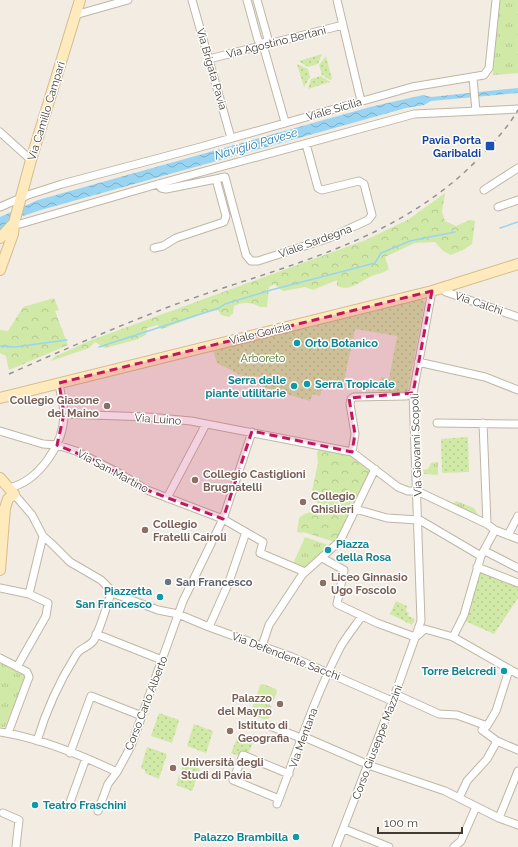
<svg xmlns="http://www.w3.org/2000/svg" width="518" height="847" font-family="Raleway,sans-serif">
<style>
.grass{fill:url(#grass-tufts)}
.forest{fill:url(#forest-crowns)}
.garden{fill:url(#garden-dots)}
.water{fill:url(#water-waves)}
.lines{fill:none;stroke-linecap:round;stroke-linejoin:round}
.stream{stroke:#99d5f3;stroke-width:1.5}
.street-casing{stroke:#c0b6a7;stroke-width:9}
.secondary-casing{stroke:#d4bd8e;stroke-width:12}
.street{stroke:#fff;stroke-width:7}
.secondary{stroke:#ffeabe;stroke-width:10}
.rail{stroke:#939393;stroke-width:1.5;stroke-dasharray:5 5;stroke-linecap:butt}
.marked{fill:#c2185b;fill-opacity:0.2;stroke:#c2185b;stroke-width:3;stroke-dasharray:8 5;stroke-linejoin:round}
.transit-dot{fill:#1a4fb4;stroke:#fff;stroke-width:1.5}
.culture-dot{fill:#0f9aa8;stroke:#fff;stroke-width:1.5}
.education-dot{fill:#8d6e63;stroke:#fff;stroke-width:1.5}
.worship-dot{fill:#6b7280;stroke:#fff;stroke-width:1.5}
.labels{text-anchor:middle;stroke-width:3;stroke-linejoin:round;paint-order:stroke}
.street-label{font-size:11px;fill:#433b32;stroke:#fff}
.transit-label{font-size:11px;font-weight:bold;fill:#164399;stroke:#fff;text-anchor:end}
.culture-label{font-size:11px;font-weight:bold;fill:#0d838f;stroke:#fff;text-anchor:start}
.park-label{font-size:11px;fill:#497724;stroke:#fff}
.education-label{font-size:11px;font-weight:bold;fill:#785e54;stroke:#fff;text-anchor:start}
.worship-label{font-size:11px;font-weight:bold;fill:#5b616d;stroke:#fff;text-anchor:start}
.water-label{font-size:12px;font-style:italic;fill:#267dab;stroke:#fff}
</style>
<defs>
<pattern id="grass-tufts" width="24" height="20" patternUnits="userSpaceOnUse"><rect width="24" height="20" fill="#d0e9a7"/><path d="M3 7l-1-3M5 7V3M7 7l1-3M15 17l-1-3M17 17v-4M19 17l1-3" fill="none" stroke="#b4c990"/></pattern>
<pattern id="forest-crowns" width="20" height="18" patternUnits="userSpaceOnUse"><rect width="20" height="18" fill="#d0e9a7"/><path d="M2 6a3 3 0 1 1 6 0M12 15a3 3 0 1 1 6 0" fill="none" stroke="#b4c990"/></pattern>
<pattern id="garden-dots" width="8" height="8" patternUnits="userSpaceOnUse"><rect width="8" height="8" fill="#d0e9a7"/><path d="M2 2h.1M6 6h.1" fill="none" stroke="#b4c990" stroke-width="1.8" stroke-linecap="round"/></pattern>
<pattern id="water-waves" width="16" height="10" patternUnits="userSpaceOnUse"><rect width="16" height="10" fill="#99d5f3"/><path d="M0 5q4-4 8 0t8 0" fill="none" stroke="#7eaec5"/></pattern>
</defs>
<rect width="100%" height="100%" fill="#f2ece2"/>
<path class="grass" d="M 500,0 L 518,0 L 518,73 L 493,75 L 494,46 Z
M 438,462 L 438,475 L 424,474 L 423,470 L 428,469 L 431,463 Z
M 456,501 L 474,508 L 478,515 L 453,504 Z
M 305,537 L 331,546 L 305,568 L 293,564 Z
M 0,661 L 24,673 L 26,677 L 5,727 L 0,727 Z
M 263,684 L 276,689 L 277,692 L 273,702 L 271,703 L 258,698 L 257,695 L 260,685 Z
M 257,701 L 270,705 L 272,708 L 269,718 L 266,720 L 253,715 L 251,712 L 254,702 Z"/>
<path class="forest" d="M 445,193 L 442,212 L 445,221 L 456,226 L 470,220 L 475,221 L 472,244 L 463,250 L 451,255 L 443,251 L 435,242 L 415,243 L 385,257 L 389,269 C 383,274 379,273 372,276 C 360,281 351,292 337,286 L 337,280 L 313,290 L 305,287 L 283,291 L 274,284 L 269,287 L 267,307 L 260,307 C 253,302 242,302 234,306 L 233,313 L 229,317 L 221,315 L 218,310 C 198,314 180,323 161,329 L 157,325 L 147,328 L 146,335 L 135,340 L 105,348 L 95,342 L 89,348 L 51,361 L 54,357 L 89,341 L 366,240 L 409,219 Z
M 54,298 L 59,310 L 55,311 L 68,345 L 9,370 L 6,356 L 0,353 L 0,330 L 8,331 L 23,307 Z
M 320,448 L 350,454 L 372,469 L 338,541 L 335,542 L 303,532 L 301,533 L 297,532 L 299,518 L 304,514 L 311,512 L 313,509 L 317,511 L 317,513 L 323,515 L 325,511 L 331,513 L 333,508 L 310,500 L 318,463 L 317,453 Z"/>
<path class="garden" d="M 322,54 L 318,64 L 308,67 L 300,62 L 299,61 Z
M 326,56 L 332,79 L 330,80 L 322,75 L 319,65 Z
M 297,64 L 308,69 L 310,77 L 304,87 Z
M 321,76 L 330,82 L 308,89 L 311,79 Z
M 417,299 L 421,299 L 425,302 L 408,390 L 406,393 L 378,391 L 381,377 L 389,379 L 397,336 L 355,329 L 343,386 L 331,383 L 323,384 L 320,396 L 313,394 L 310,401 L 263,387 L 264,378 L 256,376 L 253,378 L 242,376 L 217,363 L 213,351 Z
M 468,437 L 469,472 L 442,473 L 441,439 Z
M 479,570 L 518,586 L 518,598 L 494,634 L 465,621 Z
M 396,601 L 407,606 L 406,611 L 409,613 L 408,616 L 415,619 L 412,625 L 390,614 Z
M 159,713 L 179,720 L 172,743 L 151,736 Z
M 194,724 L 213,731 L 206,753 L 187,746 Z
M 237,738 L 253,742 L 248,754 L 241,751 L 239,756 L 231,753 Z
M 147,747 L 167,754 L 159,779 L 145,773 L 145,770 L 141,768 Z
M 184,763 L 200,769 L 192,791 L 176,785 Z"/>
<path class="water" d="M 518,88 L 518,93 L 431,101 L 424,105 L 406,108 L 41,210 L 14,219 L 0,231 L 0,217 L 38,200 L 370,107 L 423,95 L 431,97 Z"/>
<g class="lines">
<path class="stream" d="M 500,228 L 518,222
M 0,346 L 15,347 L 67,340
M 99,347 L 219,308 L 225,304 L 271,290 L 375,263 L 381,253 L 410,241 L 455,232"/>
<g class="street-casing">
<path id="street" d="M 192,0 L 231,138
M 247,0 L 258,40 L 263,45 L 285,122
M 257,0 L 268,39 L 263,45
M 337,0 L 361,101
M 75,15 L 128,0
M 209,59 L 343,25
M 473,78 L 476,111
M 0,132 L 31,160
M 216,179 L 225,177 L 246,255 L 251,261 L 258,261 L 329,238 L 368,220 L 372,215 L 364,184 L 359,181 L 322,190 L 318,188 L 306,144
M 484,190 L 518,168
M 0,207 L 28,195 L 62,184 L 197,148 L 412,87 L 484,75 L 489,68 L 496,0
M 498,207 L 518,200
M 14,223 L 20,224 L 158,184 L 414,114 L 518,109
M 154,248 L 163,246 L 176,238 L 224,222 L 226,216 L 216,179 L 166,189 L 161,188 L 158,184
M 441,288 L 446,292 L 518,317
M 418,362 L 485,377 L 518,390
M 64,414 L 148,417 L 191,421 L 352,452 L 398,487 L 408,491 L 417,491 L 487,524 L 495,530 L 518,539
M 437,423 L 518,424
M 483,423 L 487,524
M 0,431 L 43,444 L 57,445 L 76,451 L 119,473 L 147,490 L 223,519 L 263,542 L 260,553 L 305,572
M 352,452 L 355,434 L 350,404 L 351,399 L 354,397 L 406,396 L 413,393
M 9,488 C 39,481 64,444 64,414 C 64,404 60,393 59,383
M 14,494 L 32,515 L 43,536 L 52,544 L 70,562 L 101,580 L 115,594 L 158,610 L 178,614 L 209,627 L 292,657 L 392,701
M 167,498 L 206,424
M 355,509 L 387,518 L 418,520
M 418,519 L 481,556
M 508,535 L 518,516
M 485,551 L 518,568
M 322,558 L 344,570 L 337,604 L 377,623 L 415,637
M 477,567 L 518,583
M 0,588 L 29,594 L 48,603 L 46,616 L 17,667
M 29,594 L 43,536
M 209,627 L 229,582 L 246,532
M 96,634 L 162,660
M 416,637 L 425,629 L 453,637 L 518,674
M 453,637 L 464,615 L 481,556 L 495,530
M 262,646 L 269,625 L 302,575 L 340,541 L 375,469
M 0,658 L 27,672 L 29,677 L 8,733
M 395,694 L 439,714 L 457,715 L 487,726 L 482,730 L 497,741 L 518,750
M 270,726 L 301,738
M 487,726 L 496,711 L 509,670
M 0,732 C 40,738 81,755 117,772
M 302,736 L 362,762
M 37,741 C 46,711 59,682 76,655 C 80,647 89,648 94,640 C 102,625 106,606 112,591
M 70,753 L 91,696 L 142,716
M 368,765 L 445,791 L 499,818 L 518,825
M 459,798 L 467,781 L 487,759 L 497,741
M 279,799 L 233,780 L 242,758 L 243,755 L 289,774
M 277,804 C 297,751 315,696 341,646 C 347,636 355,626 362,616
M 69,805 L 86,758
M 98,811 L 108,784 L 117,772 L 131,746 L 183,601 L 223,519 L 252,432
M 3,813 L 19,820 L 16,847
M 499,818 L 518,771
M 344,829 L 389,847
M 336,847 L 395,694 L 421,621 L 413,393 L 432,291
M 454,847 L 461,841 L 476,807"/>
</g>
<g class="secondary-casing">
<path id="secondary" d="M 0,238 L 14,223
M 0,270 L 13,234 L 14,223 L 31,160 L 80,0
M 0,398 L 432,291 L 518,264
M 0,478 L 14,494 L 8,499 L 5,508 L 0,570"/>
</g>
<use href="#street" class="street"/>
<use href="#secondary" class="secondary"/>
<path class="rail" d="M 9,374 C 63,350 116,327 171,306 C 280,266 397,244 480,157 C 494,142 508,127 518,110"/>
</g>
<path class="marked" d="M 432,291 L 413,393 L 349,398 L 355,434 L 352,452 L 252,431 L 223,519 L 147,490 L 96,461 L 57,445 L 64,414 L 59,383 Z"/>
<rect class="transit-dot" x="485" y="141" width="10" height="10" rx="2"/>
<g class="culture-dot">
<circle cx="297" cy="343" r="4"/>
<circle cx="307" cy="384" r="4"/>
<circle cx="294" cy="386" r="4"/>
<circle cx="328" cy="550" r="4"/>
<circle cx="160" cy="597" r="4"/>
<circle cx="504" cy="671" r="4"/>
<circle cx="35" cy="805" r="4"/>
<circle cx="296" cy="837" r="4"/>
</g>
<g class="education-dot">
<circle cx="107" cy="406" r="4"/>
<circle cx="195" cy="480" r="4"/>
<circle cx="303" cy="502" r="4"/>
<circle cx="145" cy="530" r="4"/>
<circle cx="323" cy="583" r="4"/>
<circle cx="280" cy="704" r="4"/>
<circle cx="230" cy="731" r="4"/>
<circle cx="173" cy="768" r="4"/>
</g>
<circle class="worship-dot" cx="168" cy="582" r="4"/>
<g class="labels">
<g class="street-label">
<text transform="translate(276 42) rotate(-14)" y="4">Via Agostino Bertani</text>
<text transform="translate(212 69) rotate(74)" y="4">Via Brigata Pavia</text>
<text transform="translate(334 109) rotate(-16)" y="4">Viale Sicilia</text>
<text transform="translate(46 111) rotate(-73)" y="4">Via Camillo Campari</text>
<text transform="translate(315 241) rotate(-20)" y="4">Viale Sardegna</text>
<text transform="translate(479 303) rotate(19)" y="4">Via Calchi</text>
<text transform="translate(260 333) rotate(-14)" y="4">Viale Gorizia</text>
<text transform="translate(158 419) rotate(4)" y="4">Via Luino</text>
<text transform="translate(416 445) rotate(-92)" y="4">Via Giovanni Scopoli</text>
<text transform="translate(113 471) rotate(28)" y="4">Via San Martino</text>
<text transform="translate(286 656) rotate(21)" y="4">Via Defendente Sacchi</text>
<text transform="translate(146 703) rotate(-69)" y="4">Corso Carlo Alberto</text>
<text transform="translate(303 738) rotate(-70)" y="4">Via Mentana</text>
<text transform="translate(377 742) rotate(-69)" y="4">Corso Giuseppe Mazzini</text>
</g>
<g class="transit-label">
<text x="481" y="144">Pavia Porta<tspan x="481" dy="13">Garibaldi</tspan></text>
</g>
<g class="culture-label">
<text x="305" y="347">Orto Botanico</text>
<text x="286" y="384" text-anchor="end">Serra delle<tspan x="286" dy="13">piante utilitarie</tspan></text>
<text x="315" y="388">Serra Tropicale</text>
<text x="336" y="548">Piazza<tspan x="336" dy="13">della Rosa</tspan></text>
<text x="152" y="595" text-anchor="end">Piazzetta<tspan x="152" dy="13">San Francesco</tspan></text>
<text x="496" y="675" text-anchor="end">Torre Belcredi</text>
<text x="43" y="809">Teatro Fraschini</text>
<text x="288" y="841" text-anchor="end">Palazzo Brambilla</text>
</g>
<g class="park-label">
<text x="263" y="362">Arboreto</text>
</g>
<g class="education-label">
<text x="99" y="404" text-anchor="end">Collegio Giasone<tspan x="99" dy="13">del Maino</tspan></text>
<text x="203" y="478">Collegio Castiglioni<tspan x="203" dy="13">Brugnatelli</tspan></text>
<text x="311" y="500">Collegio<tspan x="311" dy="13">Ghislieri</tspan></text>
<text x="153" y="528">Collegio<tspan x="153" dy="13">Fratelli Cairoli</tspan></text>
<text x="331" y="581">Liceo Ginnasio<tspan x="331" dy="13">Ugo Foscolo</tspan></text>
<text x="272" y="702" text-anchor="end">Palazzo<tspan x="272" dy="13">del Mayno</tspan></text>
<text x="238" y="729">Istituto di<tspan x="238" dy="13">Geografia</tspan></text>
<text x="181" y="766">Università degli<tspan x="181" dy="13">Studi di Pavia</tspan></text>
</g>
<g class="worship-label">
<text x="176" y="586">San Francesco</text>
</g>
<g class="water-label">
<text transform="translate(256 144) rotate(-16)" y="4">Naviglio Pavese</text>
</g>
</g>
<path d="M378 827v6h84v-6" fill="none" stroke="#433b32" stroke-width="2"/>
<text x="384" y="827" font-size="12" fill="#433b32" stroke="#ffffff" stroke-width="3" paint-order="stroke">100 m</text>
</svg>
